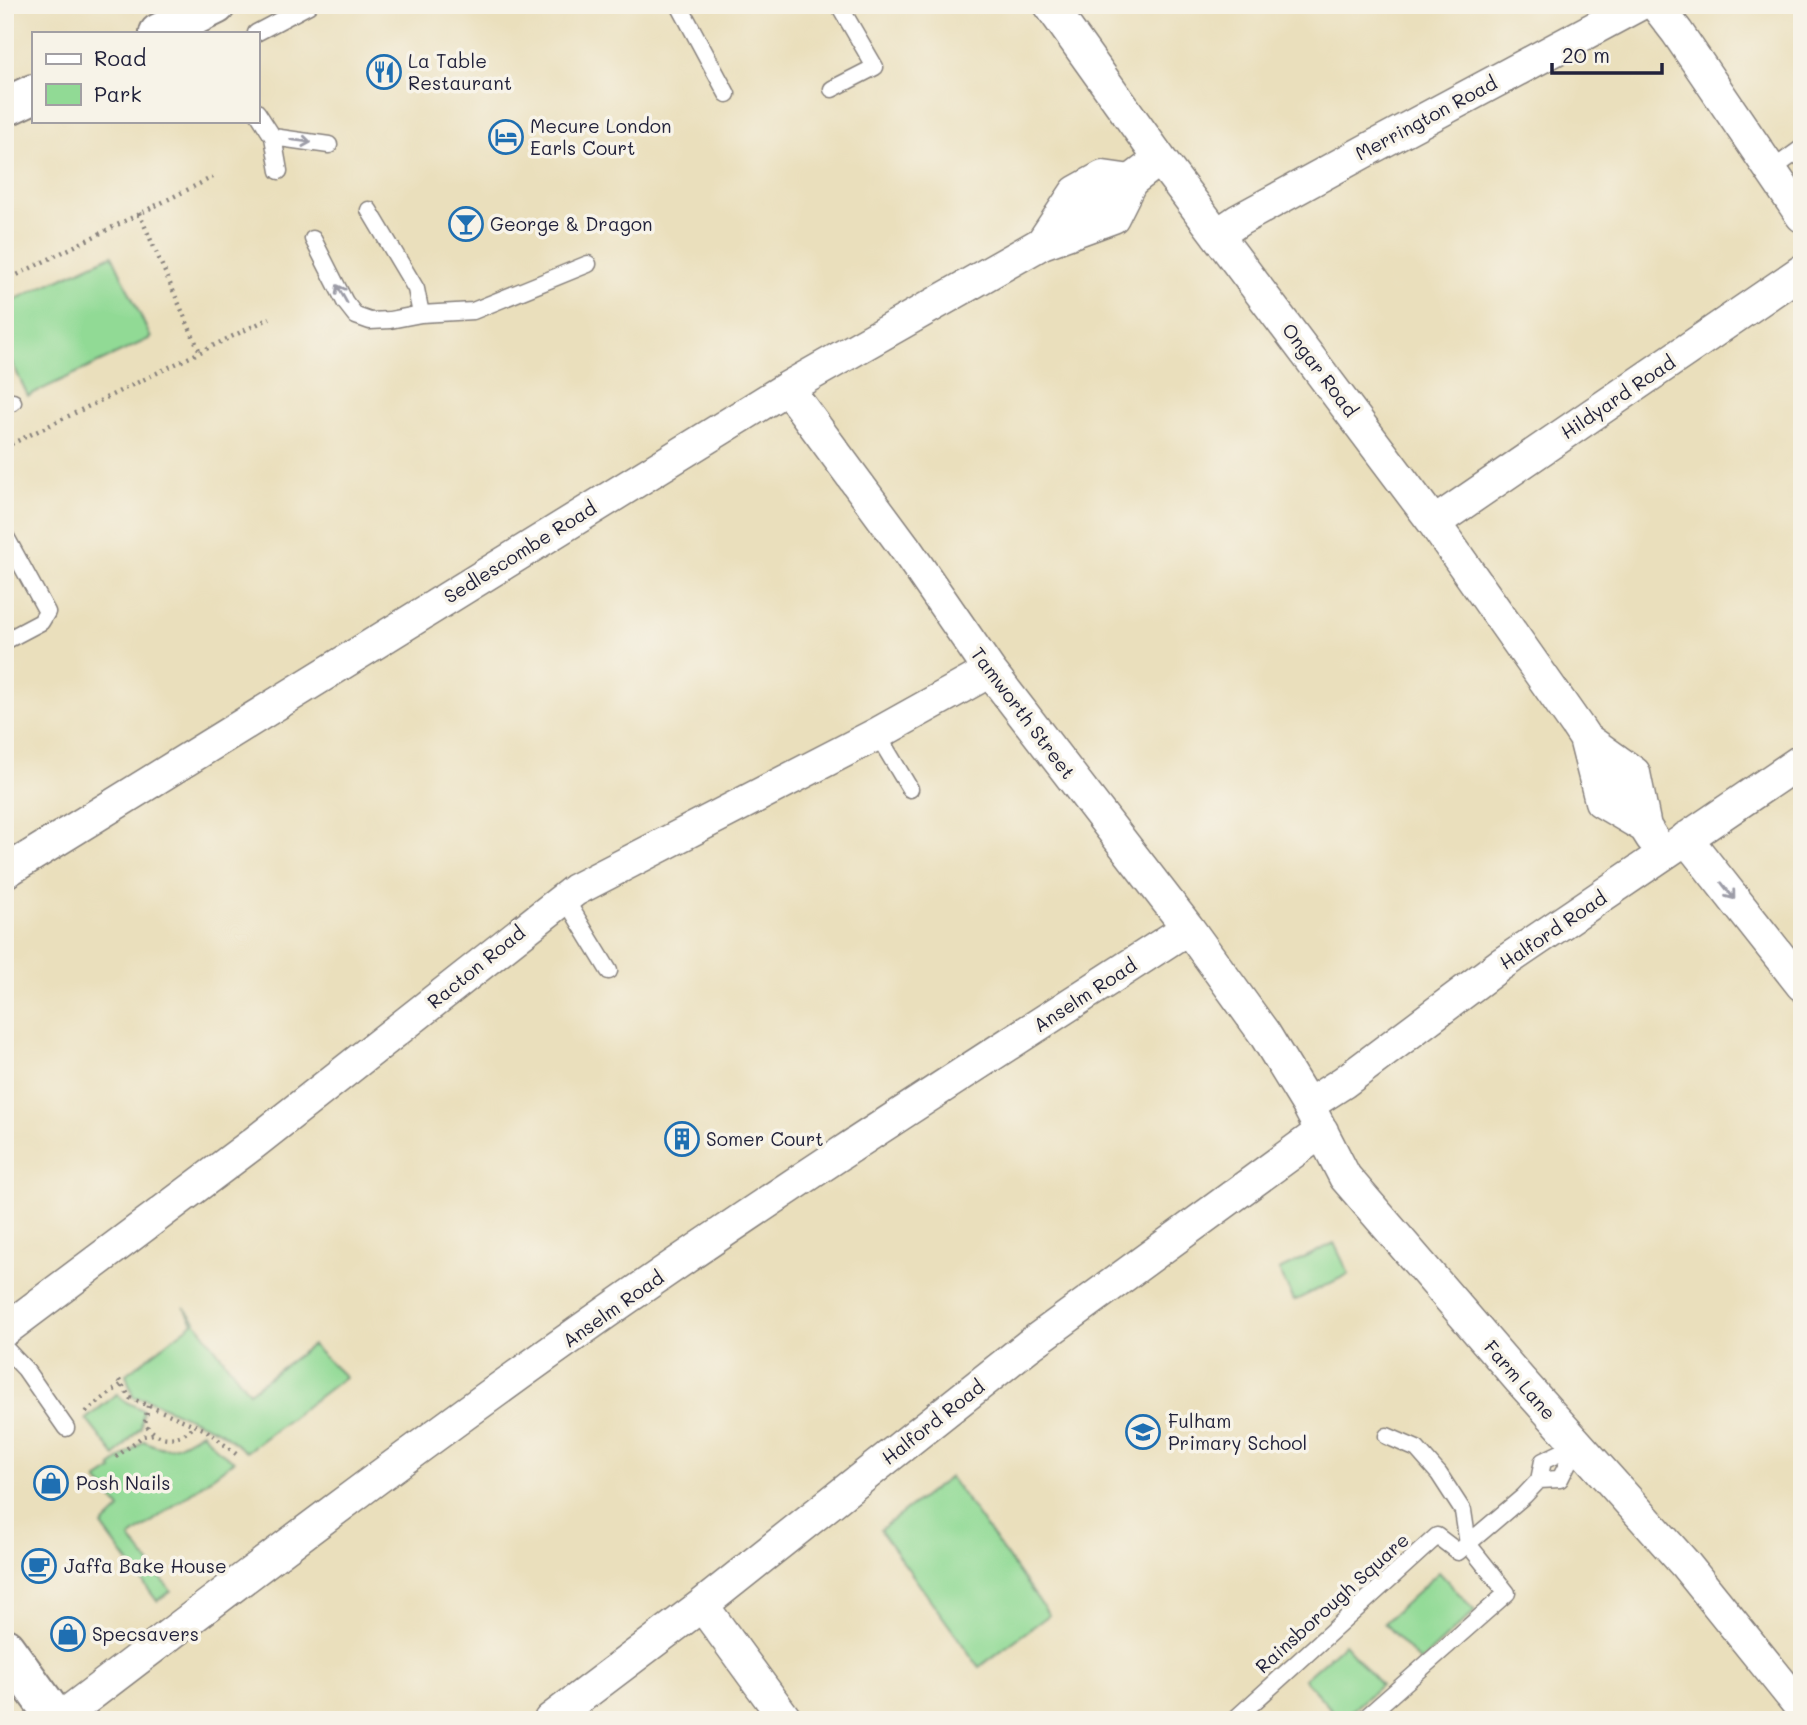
<svg xmlns="http://www.w3.org/2000/svg" width="1807" height="1725" font-family="Mali,sans-serif">
<style>
.green{fill:#91da95;stroke:#5a7e68;stroke-width:2}
.lines{fill:none;stroke-linecap:round;stroke-linejoin:round}
.lane-casing{stroke:#86807c;stroke-width:19}
.street-casing{stroke:#86807c;stroke-width:35}
.secondary-casing{stroke:#86807c;stroke-width:42}
.primary-casing{stroke:#86807c;stroke-width:42}
.path{stroke:#86807c;stroke-width:4.5;stroke-dasharray:2 5;stroke-linecap:butt}
.lane{stroke:#fff;stroke-width:16}
.street{stroke:#fff;stroke-width:32}
.secondary{stroke:#fff;stroke-width:38}
.primary{stroke:#fff;stroke-width:38}
.oneway{stroke:#9c9ca7}
.labels{text-anchor:middle;stroke-width:7;stroke-linejoin:round;paint-order:stroke}
.poi-label{font-size:19px;fill:#22223b;stroke:#f7f3e8;text-anchor:start}
.street-label{font-size:19px;fill:#22223b;stroke:#f7f3e8}
</style>
<rect width="100%" height="100%" fill="#f7f3e8"/>
<filter id="ink" filterUnits="userSpaceOnUse"><feTurbulence type="fractalNoise" baseFrequency=".0143" numOctaves="2"/><feDisplacementMap in="SourceGraphic" scale="14" xChannelSelector="R" yChannelSelector="G"/><feConvolveMatrix kernelMatrix="1 2 1 2 8 2 1 2 1" color-interpolation-filters="sRGB"/></filter>
<filter id="wash" filterUnits="userSpaceOnUse"><feTurbulence type="fractalNoise" baseFrequency=".00686" numOctaves="4" result="noise"/><feDisplacementMap in="SourceGraphic" scale="28" xChannelSelector="R" yChannelSelector="G"/><feGaussianBlur stdDeviation="1.57" result="paint"/><feColorMatrix in="noise" values="0 0 0 0 0 0 0 0 0 0 0 0 0 0 0 0 0 1.4 0 .05"/><feComposite in="paint" operator="in"/></filter>
<g filter="url(#wash)">
<rect width="100%" height="100%" fill="#eadfbc"/>
<path class="green" d="M 112,255 L 151,338 L 28,396 L 5,348 L 5,304 Z
M 1334,1243 L 1349,1274 L 1294,1301 L 1279,1270 Z
M 184,1307 L 249,1392 L 312,1345 L 345,1377 L 246,1452 L 221,1432 L 146,1399 L 133,1397 L 126,1374 L 193,1323 Z
M 117,1394 L 122,1400 L 143,1410 L 141,1427 L 115,1456 L 86,1419 Z
M 202,1432 L 218,1450 L 234,1461 L 130,1538 L 171,1591 L 157,1601 L 102,1526 L 120,1509 L 97,1480 L 112,1470 L 111,1466 L 144,1441 C 171,1455 178,1445 202,1432 Z
M 950,1477 L 1049,1615 L 979,1667 L 880,1530 Z
M 1439,1572 L 1475,1611 L 1420,1662 L 1384,1623 Z
M 1344,1644 L 1381,1685 L 1341,1720 L 1304,1679 Z"/>
</g>
<g filter="url(#ink)">
<g class="lines">
<g class="lane-casing">
<path id="lane" d="M 679,5 L 727,94
M 256,33 L 309,5
M 832,89 L 875,67 L 839,5
M 257,112 L 273,137 L 279,171
M 273,137 L 329,145
M 1770,171 L 1802,148
M 369,210 L 416,289 L 421,314
M 1066,224 C 1083,211 1103,202 1120,189
M 313,239 L 345,302 L 356,316 L 370,321 L 390,320 L 421,314 L 473,311 L 588,264
M 5,406 L 13,402
M 5,535 L 47,612 L 41,622 L 5,641
M 877,734 L 910,789
M 1599,759 L 1632,807
M 564,897 L 609,971
M 5,1348 L 25,1369 L 66,1428
M 1577,1445 L 1560,1479 L 1539,1480 L 1543,1461 Z
M 1234,1720 L 1437,1536 L 1458,1552 L 1524,1496 L 1539,1480
M 1363,1720 L 1507,1593 L 1468,1544 L 1463,1511 L 1439,1474 L 1417,1449 L 1387,1436"/>
</g>
<g class="street-casing">
<path id="street" d="M 1050,5 L 1160,159 L 1434,523 L 1577,726 L 1585,738 L 1601,801 L 1645,827
M 1656,5 L 1677,32 L 1802,216
M 1217,235 L 1239,220 L 1369,149 L 1638,5
M 1042,243 L 1076,192 L 1103,177 L 1131,181
M 787,388 L 905,548 L 990,671 L 1188,928 L 1264,1033 L 1308,1105 L 1345,1177 L 1520,1380 L 1685,1564 L 1802,1709
M 1434,523 L 1802,271
M 1585,738 L 1634,773 L 1645,827 L 1652,838
M 1686,838 L 1802,985
M 5,872 L 787,388 L 1042,243 L 1113,217 L 1131,181 L 1160,159
M 1308,1105 L 1344,1082 L 1500,965 L 1802,760
M 5,1330 L 254,1143 L 575,890 L 877,734 L 990,671
M 702,1605 L 786,1720
M 58,1720 C 238,1582 418,1445 604,1314 C 795,1180 992,1055 1188,928
M 550,1720 L 702,1605 L 1028,1346 L 1322,1131"/>
</g>
<g class="secondary-casing">
<path id="secondary" d="M 5,1648 L 57,1720"/>
</g>
<g class="primary-casing">
<path id="primary" d="M 159,33 L 216,5
M 5,107 L 33,94"/>
</g>
<path class="path" d="M 139,213 L 200,352
M 5,281 L 213,177
M 5,447 L 270,318
M 119,1380 L 130,1398 L 206,1430 L 240,1457
M 148,1406 L 145,1423 C 157,1443 180,1442 195,1425
M 86,1412 L 122,1384
M 116,1457 L 143,1436 L 153,1434"/>
<use href="#lane" class="lane"/>
<use href="#street" class="street"/>
<use href="#secondary" class="secondary"/>
<use href="#primary" class="primary"/>
</g>
<defs><path id="oneway-shaft" d="M-6 0H5M1.5-3L5.5 0L1.5 3" fill="none" stroke-width="1.6" stroke-linecap="round" stroke-linejoin="round" transform="scale(1.75)"/></defs>
<g class="oneway">
<use href="#oneway-shaft" transform="translate(301 141) rotate(8)"/>
<use href="#oneway-shaft" transform="translate(342 294) rotate(-119)"/>
<use href="#oneway-shaft" transform="translate(1728 891) rotate(52)"/>
</g>
</g>
<defs>
<g id="restaurant-ring" transform="scale(1.75)"><circle r="9.5" fill="#f7f3e8" stroke="#1f6fb2" stroke-width="1.5"/><path d="M-5-6h1v4h1v-4h1v4h1v-4h1v5L-1.5 .5V6h-2V.5L-5-1ZM5-6V6H3V1.5H1.5Q1.5-4 5-6Z" fill="#1f6fb2"/></g>
<g id="hotel-ring" transform="scale(1.75)"><circle r="9.5" fill="#f7f3e8" stroke="#1f6fb2" stroke-width="1.5"/><path d="M-6-4.5h1.5V1H6V5H4.5V3h-9V5H-6ZM-4 0a1.8 1.8 0 1 1 3.6 0ZM.5 0V-2.5h3Q6-2.5 6 0Z" fill="#1f6fb2"/></g>
<g id="bar-ring" transform="scale(1.75)"><circle r="9.5" fill="#f7f3e8" stroke="#1f6fb2" stroke-width="1.5"/><path d="M-6-5H6L.8 .8V4.5H3.5V6h-7V4.5H-.8V.8Z" fill="#1f6fb2"/></g>
<g id="building-ring" transform="scale(1.75)"><circle r="9.5" fill="#f7f3e8" stroke="#1f6fb2" stroke-width="1.5"/><path d="M-4-6H4V6H1V3H-1V6H-4ZM-2.5-4.3h1.7v1.8h-1.7ZM.8-4.3h1.7v1.8H.8ZM-2.5-1h1.7V.8h-1.7ZM.8-1h1.7V.8H.8Z" fill="#1f6fb2"/></g>
<g id="school-ring" transform="scale(1.75)"><circle r="9.5" fill="#f7f3e8" stroke="#1f6fb2" stroke-width="1.5"/><path d="M0-5L7-2L0 1L-7-2ZM-4 1L0 2.5L4 1V4Q0 6-4 4Z" fill="#1f6fb2"/></g>
<g id="shop-ring" transform="scale(1.75)"><circle r="9.5" fill="#f7f3e8" stroke="#1f6fb2" stroke-width="1.5"/><path d="M-5-2.5h2.3a2.7 3.5 0 0 1 5.4 0H5L5.5 6h-11ZM-1.5-2.5h3a1.5 2.3 0 0 0-3 0Z" fill="#1f6fb2"/></g>
<g id="cafe-ring" transform="scale(1.75)"><circle r="9.5" fill="#f7f3e8" stroke="#1f6fb2" stroke-width="1.5"/><path d="M-5.5-4.5H6V0H3Q3 3.5 0 3.5H-2.5Q-5.5 3.5-5.5 0ZM3-3.2v2h1.7v-2ZM-6 4.5H4V6H-6Z" fill="#1f6fb2"/></g>
</defs>
<g fill-rule="evenodd">
<use href="#restaurant-ring" x="384" y="72"/>
<use href="#hotel-ring" x="506" y="137"/>
<use href="#bar-ring" x="466" y="224"/>
<use href="#building-ring" x="682" y="1139"/>
<use href="#school-ring" x="1143" y="1432"/>
<use href="#shop-ring" x="51" y="1483"/>
<use href="#cafe-ring" x="39" y="1566"/>
<use href="#shop-ring" x="68" y="1634"/>
</g>
<g class="labels">
<g class="poi-label">
<text x="408" y="68">La Table<tspan x="408" dy="22">Restaurant</tspan></text>
<text x="530" y="133">Mecure London<tspan x="530" dy="22">Earls Court</tspan></text>
<text x="490" y="231">George &amp; Dragon</text>
<text x="706" y="1146">Somer Court</text>
<text x="1168" y="1428">Fulham<tspan x="1168" dy="22">Primary School</tspan></text>
<text x="76" y="1490">Posh Nails</text>
<text x="64" y="1573">Jaffa Bake House</text>
<text x="92" y="1641">Specsavers</text>
</g>
<g class="street-label">
<text transform="translate(1426 118) rotate(-28)" y="7">Merrington Road</text>
<text transform="translate(1320 370) rotate(53)" y="7">Ongar Road</text>
<text transform="translate(1618 397) rotate(-34)" y="7">Hildyard Road</text>
<text transform="translate(520 552) rotate(-32)" y="7">Sedlescombe Road</text>
<text transform="translate(1023 713) rotate(53)" y="7">Tamworth Street</text>
<text transform="translate(1553 930) rotate(-34)" y="7">Halford Road</text>
<text transform="translate(476 967) rotate(-39)" y="7">Racton Road</text>
<text transform="translate(1085 995) rotate(-33)" y="7">Anselm Road</text>
<text transform="translate(613 1309) rotate(-35)" y="7">Anselm Road</text>
<text transform="translate(1520 1380) rotate(49)" y="7">Farm Lane</text>
<text transform="translate(933 1422) rotate(-38)" y="7">Halford Road</text>
<text transform="translate(1332 1603) rotate(-42)" y="7">Rainsborough Square</text>
</g>
</g>
<rect width="1807" height="1725" fill="none" stroke="#f7f3e8" stroke-width="28"/>
<rect x="32" y="32" width="228" height="91" fill="#f7f3e8" stroke="#a29fa3" stroke-width="2"/>
<rect x="46" y="54" width="35" height="10" fill="#ffffff" stroke="#a29fa3" stroke-width="2"/>
<text x="94" y="66" font-size="21" fill="#22223b">Road</text>
<rect x="46" y="84" width="35" height="21" fill="#91da95" stroke="#a29fa3" stroke-width="2"/>
<text x="94" y="102" font-size="21" fill="#22223b">Park</text>
<path d="M1552 63v10h110v-10" fill="none" stroke="#22223b" stroke-width="3.5"/>
<text x="1562" y="63" font-size="21" fill="#22223b" stroke="#f7f3e8" stroke-width="5" paint-order="stroke">20 m</text>
</svg>
